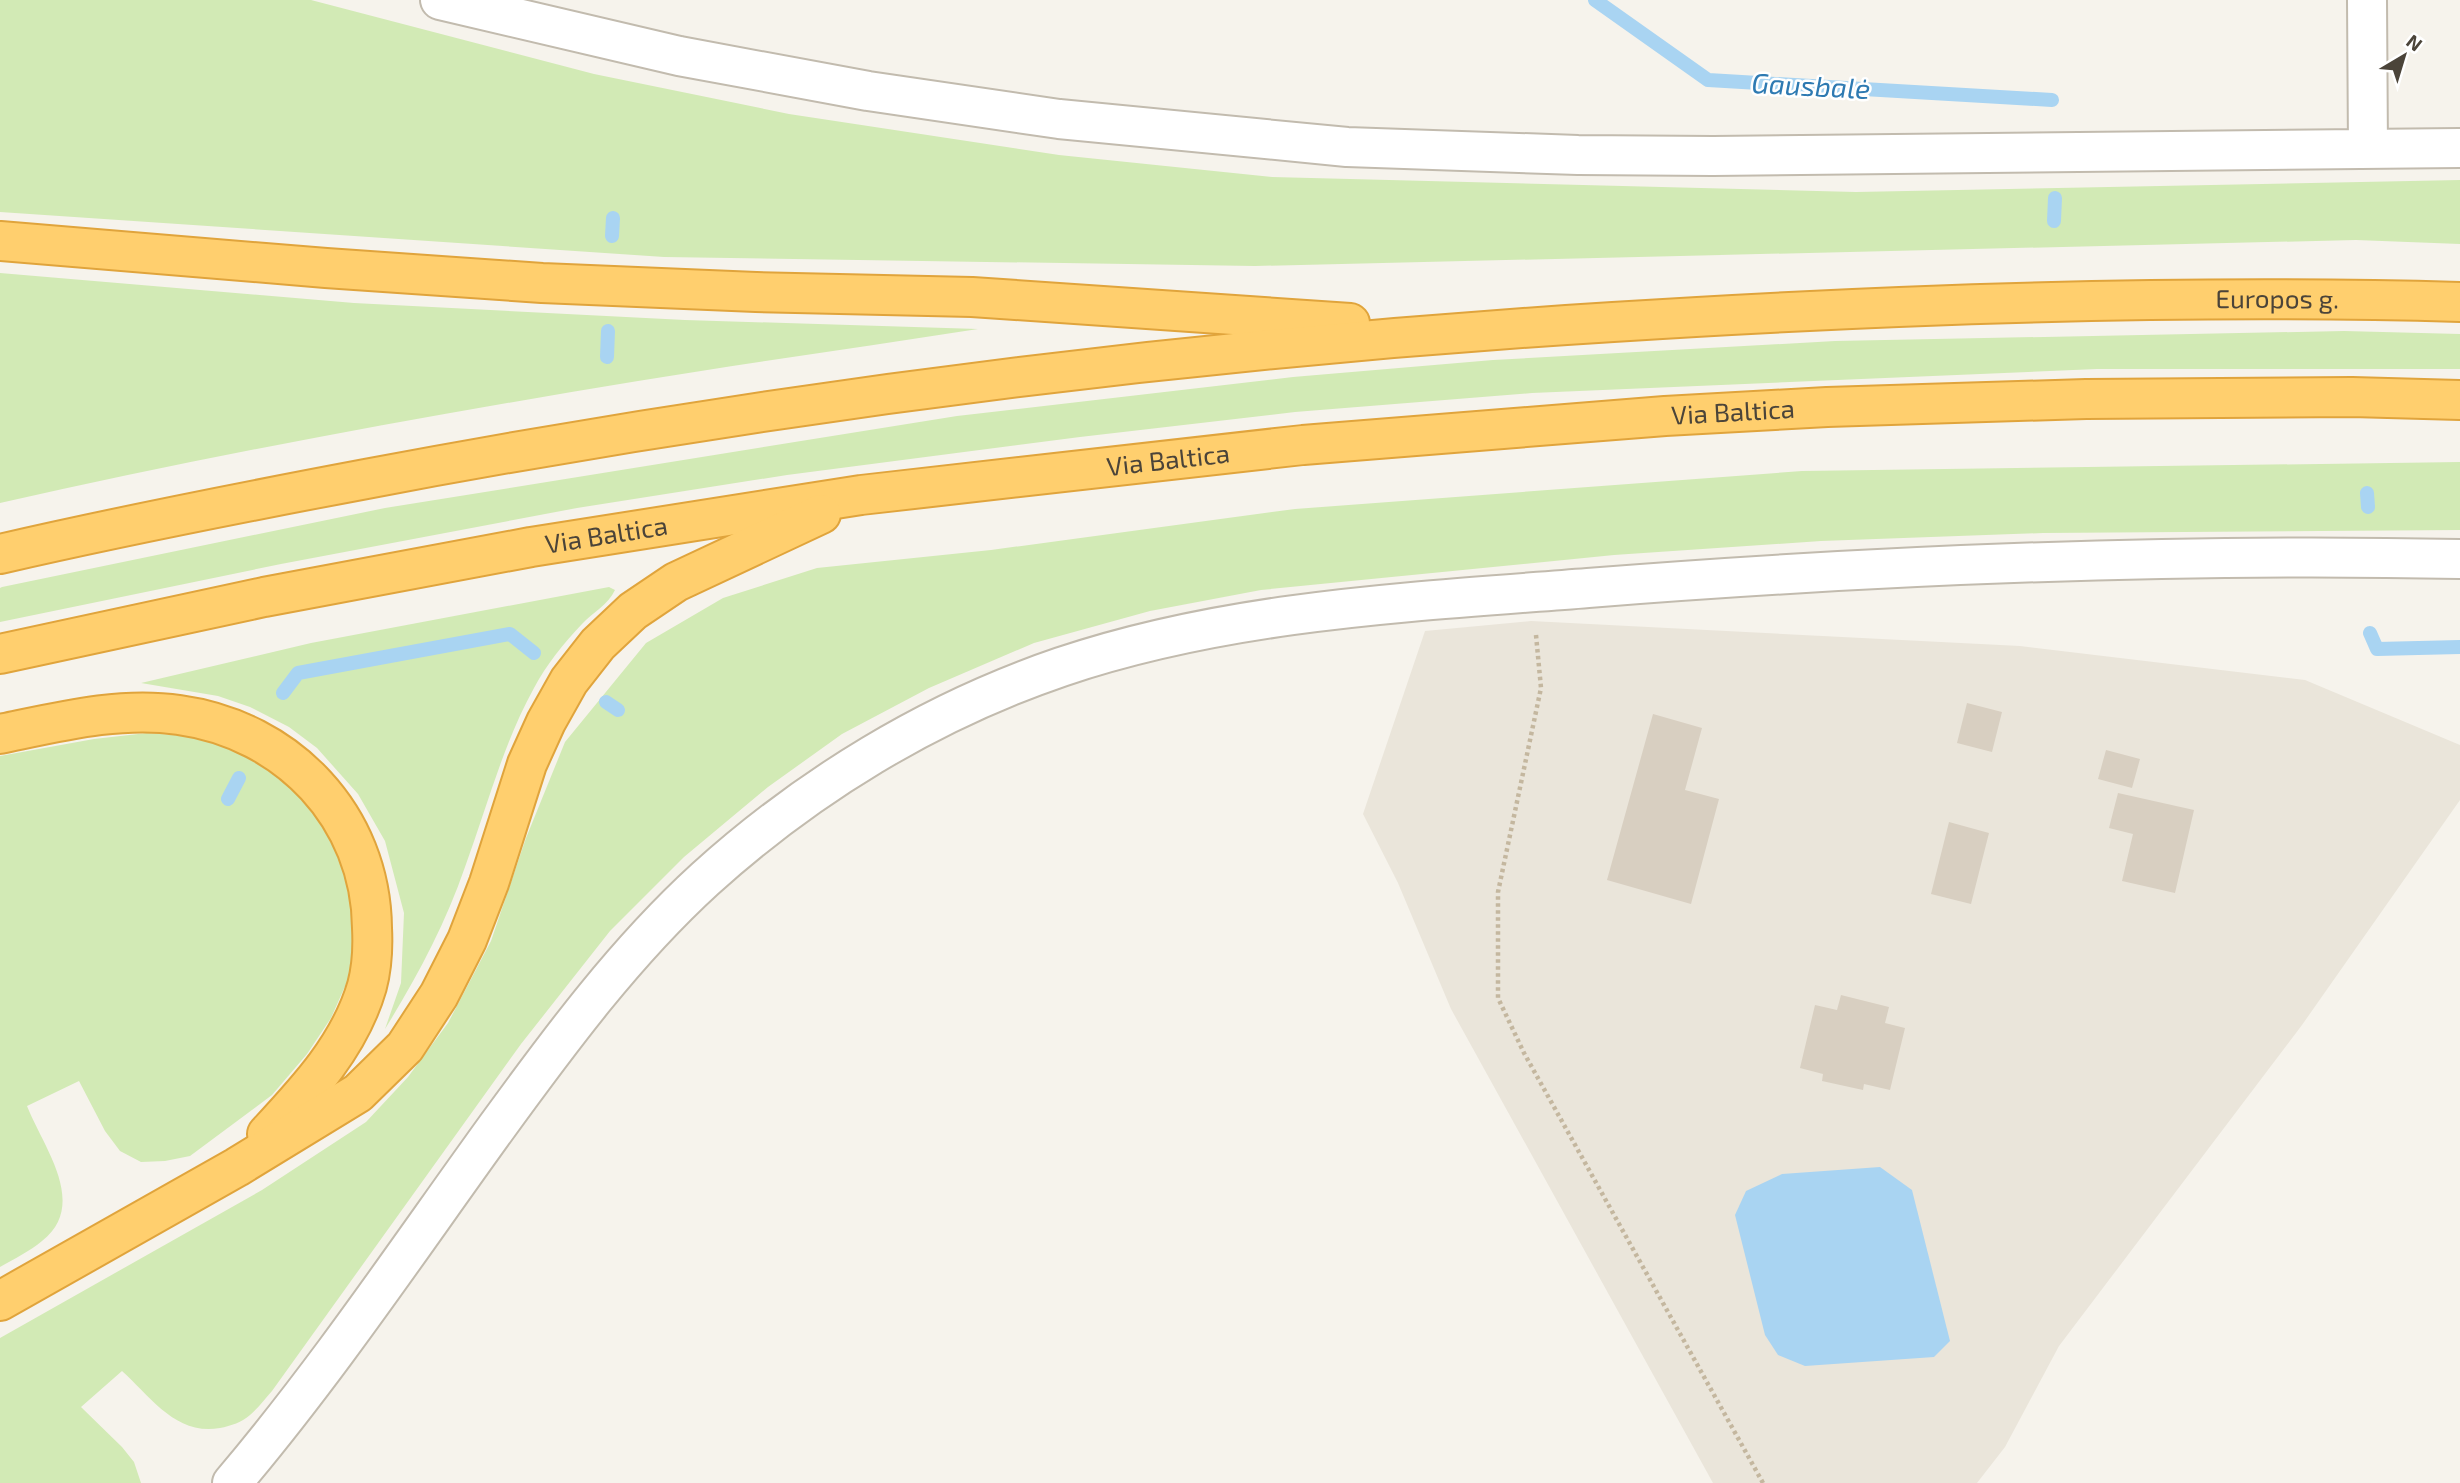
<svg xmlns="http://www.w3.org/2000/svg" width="2460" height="1483" font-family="'Exo 2',sans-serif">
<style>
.residential{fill:#eae5da}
.green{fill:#d2eab5}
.water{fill:#a9d4f2}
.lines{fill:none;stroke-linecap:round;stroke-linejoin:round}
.stream{stroke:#a9d4f2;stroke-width:14}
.building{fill:#d8cfc1}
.minor-casing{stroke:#c2bbae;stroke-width:42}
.motorway-casing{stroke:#e0a43c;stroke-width:42}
.path{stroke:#c4b79f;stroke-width:4.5;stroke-dasharray:3.5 3.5;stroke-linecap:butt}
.minor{stroke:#fff;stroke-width:38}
.motorway{stroke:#ffcf6e;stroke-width:38}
.labels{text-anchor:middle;stroke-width:5;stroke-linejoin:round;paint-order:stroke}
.street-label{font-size:26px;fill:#4b4439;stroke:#fff}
.water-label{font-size:28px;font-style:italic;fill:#2e7ab2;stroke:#fff}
</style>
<rect width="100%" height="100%" fill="#f6f3ec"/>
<path class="residential" d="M 1531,621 L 2020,646 L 2305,680 L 2460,745 L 2460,800 L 2302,1025 L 2059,1346 L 2005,1447 L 1977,1483 L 1713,1483 L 1451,1009 L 1398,883 L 1363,814 L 1425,631 Z"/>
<path class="green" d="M 0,0 L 311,0 L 594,74 L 789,114 L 1059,155 L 1272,177 L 1856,192 L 2460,180 L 2460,244 L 2356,240 L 1255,266 L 664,257 L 0,212 Z
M 0,273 L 354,303 L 685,320 L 978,329 C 865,347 751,362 638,381 C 425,416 211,455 0,503 Z
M 2344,331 L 2460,334 L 2460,369 L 2097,369 L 1532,393 L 1295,412 L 1080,437 L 787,475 L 577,508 L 281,564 L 0,622 L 0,588 L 2,587 L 385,508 L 957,416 L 1293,377 L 1493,360 L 1835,341 Z
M 2460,462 L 2460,530 L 2043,533 L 1821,541 L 1614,555 L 1261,590 L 1150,611 L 1034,643 L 929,688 L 842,734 L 768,787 L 684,857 L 610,931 L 521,1044 L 272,1391 C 265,1399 258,1408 250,1415 C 242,1422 231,1426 220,1428 C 176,1436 151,1397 122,1371 L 81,1407 L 122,1447 L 134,1462 L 141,1483 L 0,1483 L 0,1338 L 262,1190 L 366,1122 L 408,1077 L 448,1023 L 491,941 L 526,838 L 565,742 L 646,643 L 723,598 L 817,568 L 991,550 L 1295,509 L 1802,471 Z
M 609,587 L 615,590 C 608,605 593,612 582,624 C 564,643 546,665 534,688 C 503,744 487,807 465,867 C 445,925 417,977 385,1029 L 401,983 L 404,913 L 385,841 L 358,794 L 317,748 L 289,727 L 250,707 L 218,696 L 141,683 L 311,643 Z
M 147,733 L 189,736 L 231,749 L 267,767 L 296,793 L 322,823 L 344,865 L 356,919 L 354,966 L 331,1018 L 307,1054 L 272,1095 L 190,1156 L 165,1161 L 141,1162 L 120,1151 L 105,1131 L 79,1081 L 27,1106 C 43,1147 89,1204 42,1241 C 30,1251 14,1259 0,1267 L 0,756 L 94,739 Z"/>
<path class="water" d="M 1880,1167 L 1912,1190 L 1950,1341 L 1934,1357 L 1805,1366 L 1778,1355 L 1765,1335 L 1735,1215 L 1746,1191 L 1782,1174 Z"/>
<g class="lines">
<path class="stream" d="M 1595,0 L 1708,80 L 2052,100
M 2054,221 L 2055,198
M 612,236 L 613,218
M 607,357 L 608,331
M 2367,493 L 2368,507
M 2370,633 L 2377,649 L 2460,647
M 283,693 L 298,673 L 510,634 L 534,653
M 606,702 L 618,710
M 228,799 L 239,778"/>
</g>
<path class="building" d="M 1967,703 L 2002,712 L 1992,752 L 1957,743 Z
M 1653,714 L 1702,728 L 1685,790 L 1719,799 L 1691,904 L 1607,880 Z
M 2106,750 L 2140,759 L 2132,788 L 2098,779 Z
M 2118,793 L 2194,810 L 2175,893 L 2122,881 L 2133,834 L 2109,828 Z
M 1949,822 L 1989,833 L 1971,904 L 1931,894 Z
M 1841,995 L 1889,1007 L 1885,1023 L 1905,1028 L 1890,1090 L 1864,1084 L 1863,1090 L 1822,1081 L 1823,1074 L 1800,1068 L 1815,1005 L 1837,1010 Z"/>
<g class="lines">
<g class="minor-casing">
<path id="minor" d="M 440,0 L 679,56 L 868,91 L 1059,119 L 1347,147 L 1578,155 L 1713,156 L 2460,148
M 2367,0 L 2368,149
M 232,1483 C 327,1371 410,1247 496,1128 C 560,1040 625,952 705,879 C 808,786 929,712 1061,667 C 1230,610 1411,602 1588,588 C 1878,565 2169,553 2460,559"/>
</g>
<g class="motorway-casing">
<g id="motorway">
<path d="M 0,241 L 326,268 L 542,283 L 756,292 L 972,297 L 1350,323"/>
<path id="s1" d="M 0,554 C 121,526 244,502 366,479 C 778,401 1195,348 1613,322 C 1895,304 2178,294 2460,302"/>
<path id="s2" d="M 0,654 L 264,597 L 531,547 L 861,495 L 1303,445 L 1665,416 L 1827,407 L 2086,399 L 2352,397 L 2460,400"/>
<path d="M 0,734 C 58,722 120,706 179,715 C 288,730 371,817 372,928 C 373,947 372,967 367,986 C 350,1045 308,1090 267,1134"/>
<path d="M 0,1301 L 237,1167 L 358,1093 L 405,1047 L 439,995 L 467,940 L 489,883 L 527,764 L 546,722 L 569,681 L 598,644 L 633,611 L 676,582 L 821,514"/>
</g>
</g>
<path class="path" d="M 1536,635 L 1541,688 L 1498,892 L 1498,998 L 1524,1053 L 1763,1483"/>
<use href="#minor" class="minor"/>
<use href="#motorway" class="motorway"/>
</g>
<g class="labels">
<g class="street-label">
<text dy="9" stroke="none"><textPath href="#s1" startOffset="2296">Europos g.</textPath></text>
<text dy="9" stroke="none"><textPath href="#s2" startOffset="1752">Via Baltica</textPath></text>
<text dy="9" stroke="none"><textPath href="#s2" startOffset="1185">Via Baltica</textPath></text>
<text dy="9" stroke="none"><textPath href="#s2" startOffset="618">Via Baltica</textPath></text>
</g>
<g class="water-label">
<text transform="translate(1811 86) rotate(3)" y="10">Gausbalė</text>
</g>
</g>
<g transform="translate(2404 56) rotate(38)" stroke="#ffffff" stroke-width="5" paint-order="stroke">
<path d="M0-5L12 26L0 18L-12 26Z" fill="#4b4439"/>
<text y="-10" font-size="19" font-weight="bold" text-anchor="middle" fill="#4b4439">N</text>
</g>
</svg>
